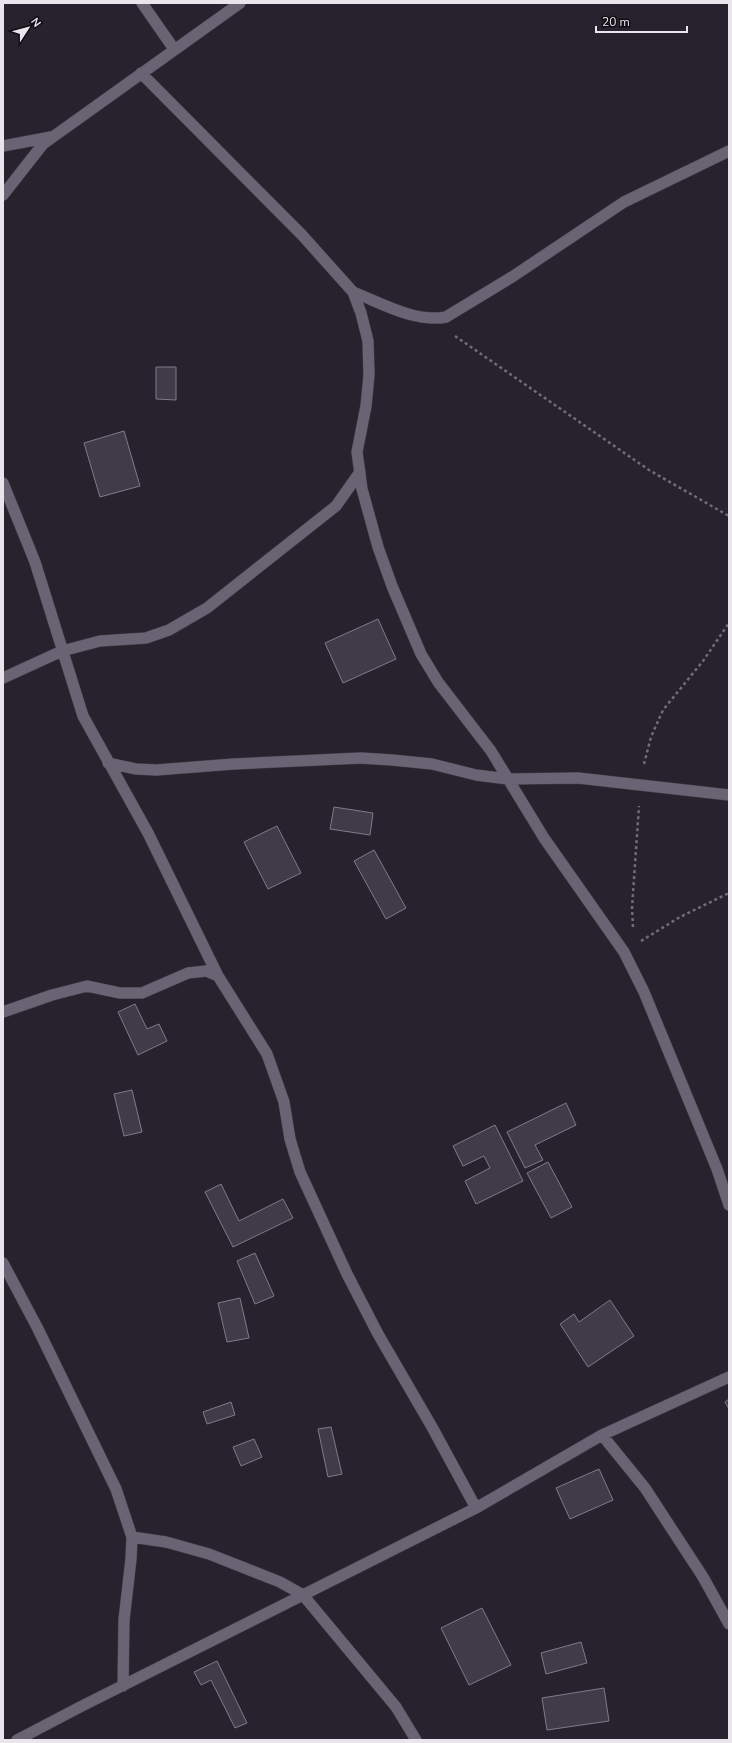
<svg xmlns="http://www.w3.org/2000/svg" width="732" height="1743" font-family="'Nunito Sans',sans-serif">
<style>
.building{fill:#413a48;stroke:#817a8a}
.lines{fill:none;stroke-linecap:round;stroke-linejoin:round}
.service-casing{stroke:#453f4a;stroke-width:12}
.minor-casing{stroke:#453f4a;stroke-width:12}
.path{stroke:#716d78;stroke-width:2.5;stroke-dasharray:3 3;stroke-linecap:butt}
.service{stroke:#6a6373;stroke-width:11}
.minor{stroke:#6a6373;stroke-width:11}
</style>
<rect width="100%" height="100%" fill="#28222f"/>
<path class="building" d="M 156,367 L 176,367 L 176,400 L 156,399 Z
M 124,431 L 140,486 L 100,497 L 84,443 Z
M 378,619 L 396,659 L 343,683 L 325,643 Z
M 334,807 L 373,813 L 370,835 L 330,829 Z
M 277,826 L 301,873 L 268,889 L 244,842 Z
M 374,850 L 406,908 L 386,919 L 354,861 Z
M 135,1004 L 147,1029 L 159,1024 L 167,1041 L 138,1055 L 118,1012 Z
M 132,1090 L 142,1132 L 124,1136 L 114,1094 Z
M 566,1103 L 576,1125 L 535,1145 L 543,1160 L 525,1168 L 507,1132 Z
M 495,1125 L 523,1181 L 476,1204 L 465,1181 L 490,1168 L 484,1156 L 463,1166 L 453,1146 Z
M 548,1162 L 572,1207 L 551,1218 L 527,1173 Z
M 221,1184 L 239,1221 L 283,1199 L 293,1218 L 233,1247 L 205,1192 Z
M 255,1253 L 274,1296 L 255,1304 L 237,1261 Z
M 240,1298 L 249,1338 L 227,1342 L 218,1303 Z
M 610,1300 L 634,1336 L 588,1367 L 560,1324 L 574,1314 L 579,1322 Z
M 729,1399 L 729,1409 L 725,1402 Z
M 231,1402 L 235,1415 L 207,1424 L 203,1412 Z
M 331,1427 L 342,1474 L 328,1477 L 318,1429 Z
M 254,1439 L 262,1457 L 241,1466 L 233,1447 Z
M 599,1469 L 613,1500 L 570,1519 L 556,1488 Z
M 482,1608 L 511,1665 L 469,1685 L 441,1628 Z
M 581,1642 L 587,1663 L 546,1674 L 541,1653 Z
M 217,1661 L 247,1723 L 235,1728 L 211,1680 L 201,1685 L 194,1672 Z
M 604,1688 L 609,1721 L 547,1730 L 542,1698 Z"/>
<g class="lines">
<g class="service-casing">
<path id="service" d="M 353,292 C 381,303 415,323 446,317 L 512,277 L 624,202 L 729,151"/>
</g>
<g class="minor-casing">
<path id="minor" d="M 142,3 L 174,49
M 141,73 L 302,235 L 353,292 L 361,313 L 368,341 L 369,375 L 366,406 L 357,452 L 362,489 L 378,547 L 392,586 L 421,654 L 438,682 L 491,751 L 544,838 L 624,952 L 644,992 L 717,1169 L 729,1205
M 3,146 L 51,137
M 3,195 L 43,144 L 240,3
M 3,483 L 35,562 L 83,716 L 148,833 L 218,976 L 267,1054 L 284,1102 L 290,1139 L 300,1172 L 347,1274 L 378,1334 L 432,1427 L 476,1508
M 3,678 L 62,651 L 100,641 L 146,638 L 169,630 L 207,608 L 336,506 L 360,472
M 108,763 L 136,769 L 156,770 L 234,764 L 361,758 L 392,760 L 432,764 L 476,775 L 508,779 L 578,778 L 729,795
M 3,1012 L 52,995 L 87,986 L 120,993 L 142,993 L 188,973 L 206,971 L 218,976
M 3,1263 L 37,1327 L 116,1489 L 132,1537 L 131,1559 L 124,1620 L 123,1686
M 602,1435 L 645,1488 L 703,1577 L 729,1624
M 132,1537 L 166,1542 L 209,1554 L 280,1582 L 303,1595 L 396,1707 L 416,1740
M 17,1740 L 80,1707 L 476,1508 L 602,1435 L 729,1377"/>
</g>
<path class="path" d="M 455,336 L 649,470 L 729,516
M 644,764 L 651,737 L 663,710 L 703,661 L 729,623
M 633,927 L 632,908 L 639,806
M 641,941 L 680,917 L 729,893"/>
<use href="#service" class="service"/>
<use href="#minor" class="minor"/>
</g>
<rect width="732" height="1743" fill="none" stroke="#e8e5ed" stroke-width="8"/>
<g transform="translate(28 28) rotate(54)" stroke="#100d13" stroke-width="3" paint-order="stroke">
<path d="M0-3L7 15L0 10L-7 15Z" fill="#e8e5ed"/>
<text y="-6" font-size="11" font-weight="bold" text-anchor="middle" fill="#e8e5ed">N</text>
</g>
<path d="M596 26v6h91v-6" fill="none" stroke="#e8e5ed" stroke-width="2"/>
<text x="602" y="26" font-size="12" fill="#e8e5ed" stroke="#100d13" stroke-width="3" paint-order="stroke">20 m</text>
</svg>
